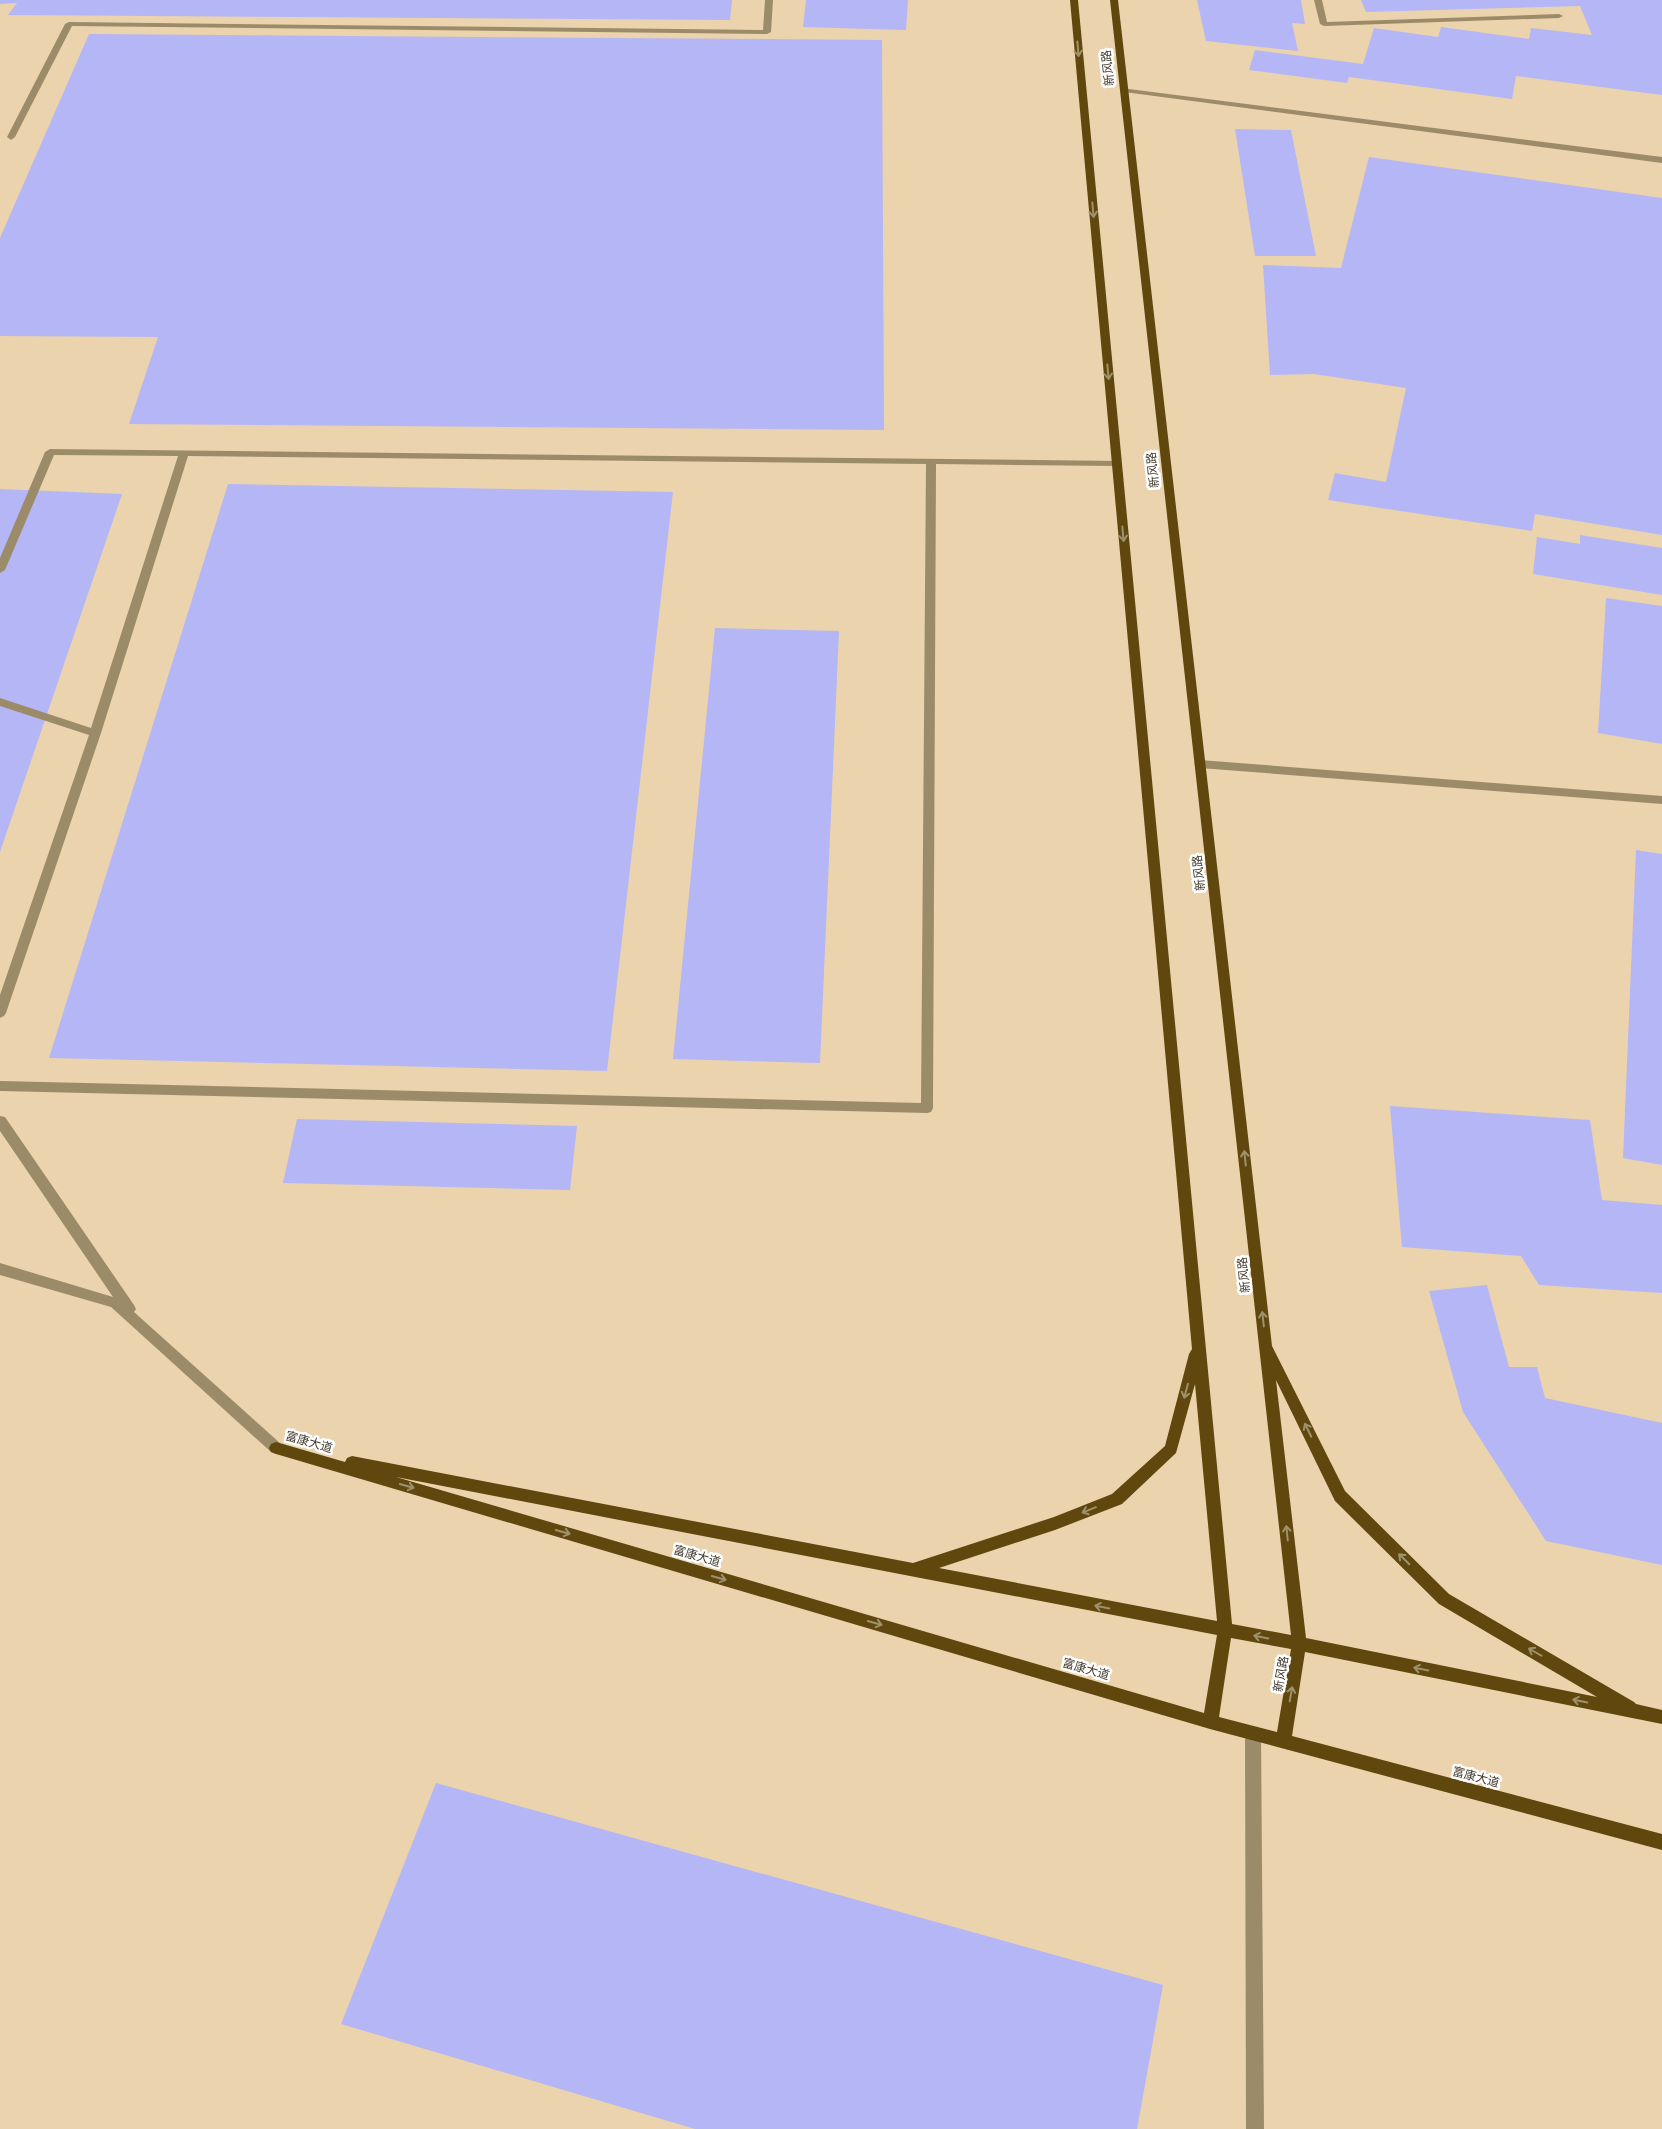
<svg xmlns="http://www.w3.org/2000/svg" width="1662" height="2129" font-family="'Varela Round','Noto Sans SC',sans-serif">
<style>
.built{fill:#ebd3ad}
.building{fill:#b5b6f6}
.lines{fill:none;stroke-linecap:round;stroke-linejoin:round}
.minor{fill:#9c8b69;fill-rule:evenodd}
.major{fill:#5f470d;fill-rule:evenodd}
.oneway{stroke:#9f916e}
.labels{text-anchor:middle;stroke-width:5;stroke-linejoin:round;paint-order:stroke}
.street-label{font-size:12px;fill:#423a2d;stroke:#fff}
</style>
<rect width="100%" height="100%" fill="#f0dcbd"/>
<path class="built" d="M 0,0 L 1662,0 L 1662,2129 L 0,2129 Z"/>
<path class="building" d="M 0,0 L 732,0 L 730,20 L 8,15 L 17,3 L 0,4 Z
M 806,0 L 908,0 L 906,30 L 803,27 Z
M 1197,0 L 1301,0 L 1305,24 L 1292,23 L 1298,51 L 1206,41 Z
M 1361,0 L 1662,0 L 1662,95 L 1516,76 L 1512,99 L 1349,77 L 1347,83 L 1249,70 L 1255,50 L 1363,64 L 1374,28 L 1438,37 L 1441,27 L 1529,39 L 1531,28 L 1592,35 L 1580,6 L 1366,12 Z
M 89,34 L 882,40 L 884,430 L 129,424 L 158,337 L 0,336 L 0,238 Z
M 1235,129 L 1291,130 L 1316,256 L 1255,256 Z
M 1369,157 L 1662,198 L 1662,535 L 1535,514 L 1532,531 L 1328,500 L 1335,473 L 1386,482 L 1406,388 L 1314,374 L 1270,375 L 1263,265 L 1341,268 Z
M 228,484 L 673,492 L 607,1071 L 49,1058 Z
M 0,489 L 122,494 L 0,852 Z
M 1580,535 L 1662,548 L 1662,595 L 1533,574 L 1537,537 L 1580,544 Z
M 1606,598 L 1662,606 L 1662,744 L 1598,733 Z
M 715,628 L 839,631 L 820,1063 L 673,1059 Z
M 1636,850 L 1662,854 L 1662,1165 L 1623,1158 Z
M 1390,1106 L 1590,1120 L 1602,1200 L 1662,1205 L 1662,1293 L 1539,1285 L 1521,1256 L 1402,1247 Z
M 297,1119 L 577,1126 L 570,1190 L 283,1183 Z
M 1487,1285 L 1509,1367 L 1537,1367 L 1545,1398 L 1662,1423 L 1662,1565 L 1546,1541 L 1463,1412 L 1429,1291 Z
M 436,1783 L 1163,1985 L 1137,2129 L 695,2129 L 341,2024 Z"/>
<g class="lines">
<path class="minor" d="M 765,0 L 773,0 L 771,32 L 767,34 L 72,26 L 15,137 L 11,140 L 7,137 L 65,24 L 69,22 L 763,30 Z
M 1314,0 L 1322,0 L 1327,22 L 1559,14 L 1563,16 L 1559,18 L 1324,26 L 1320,24 Z
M 1121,88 L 1662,157 L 1662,163 L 1124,92 L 1121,92 Z
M 50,449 L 1120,461 L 1120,465 L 1117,466 L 936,464 L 933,1108 L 931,1112 L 927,1113 L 0,1091 L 0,1081 L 921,1103 L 926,464 L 188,456 L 101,733 L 6,1013 L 4,1016 L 0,1018 L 0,995 L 89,735 L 0,706 L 0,698 L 91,728 L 178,456 L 54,455 L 5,570 L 0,573 L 0,558 L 45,452 Z
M 1200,760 L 1662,796 L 1662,804 L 1200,768 L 1194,764 Z
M 0,1116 L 5,1117 L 134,1305 L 136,1309 L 134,1312 L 281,1444 L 283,1448 L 281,1452 L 276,1454 L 271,1452 L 111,1307 L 0,1275 L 0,1263 L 113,1297 L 0,1131 Z
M 1253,1726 L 1258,1728 L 1261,1733 L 1264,2129 L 1246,2129 L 1245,1733 L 1248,1728 Z"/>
<path class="major" d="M 1070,0 L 1078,0 L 1232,1624 L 1291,1635 L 1110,0 L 1118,0 L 1272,1346 L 1345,1491 L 1449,1594 L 1634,1702 L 1636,1704 L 1662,1710 L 1662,1724 L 1305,1652 L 1292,1736 L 1662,1834 L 1662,1850 L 1210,1729 L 276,1454 L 271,1452 L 269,1448 L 271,1444 L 276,1442 L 345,1462 L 347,1458 L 352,1456 L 913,1563 L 1054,1517 L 1112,1494 L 1165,1446 L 1189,1354 L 1192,1349 ZM 1276,1380 L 1335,1501 L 1439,1604 L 1597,1697 L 1306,1638 ZM 1195,1384 L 1217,1621 L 939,1568 L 1055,1530 L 1122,1504 L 1176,1453 ZM 396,1477 L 1217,1635 L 1204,1713 ZM 1231,1638 L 1291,1649 L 1277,1732 L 1219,1717 Z"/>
</g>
<defs><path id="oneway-shaft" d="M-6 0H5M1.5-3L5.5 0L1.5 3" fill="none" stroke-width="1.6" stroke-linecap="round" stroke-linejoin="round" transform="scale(1.25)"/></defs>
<g class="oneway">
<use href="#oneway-shaft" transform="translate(1078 49) rotate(85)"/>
<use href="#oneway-shaft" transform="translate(1093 210) rotate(85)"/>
<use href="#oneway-shaft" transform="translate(1108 372) rotate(85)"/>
<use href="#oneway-shaft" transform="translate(1123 534) rotate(85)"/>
<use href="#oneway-shaft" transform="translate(1245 1158) rotate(-96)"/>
<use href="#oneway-shaft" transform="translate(1263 1319) rotate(-96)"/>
<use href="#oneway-shaft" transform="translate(1186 1391) rotate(105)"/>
<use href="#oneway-shaft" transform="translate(1308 1430) rotate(-116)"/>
<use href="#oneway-shaft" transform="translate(407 1486) rotate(16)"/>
<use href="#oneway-shaft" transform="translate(1089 1510) rotate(158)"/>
<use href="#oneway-shaft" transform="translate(563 1532) rotate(16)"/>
<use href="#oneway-shaft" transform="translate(1287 1533) rotate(-96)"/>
<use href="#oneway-shaft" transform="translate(1404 1559) rotate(-135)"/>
<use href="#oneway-shaft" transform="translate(719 1578) rotate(16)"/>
<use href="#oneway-shaft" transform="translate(1102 1607) rotate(-169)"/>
<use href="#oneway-shaft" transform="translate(875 1623) rotate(16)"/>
<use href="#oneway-shaft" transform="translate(1261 1637) rotate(-169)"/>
<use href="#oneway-shaft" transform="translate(1535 1652) rotate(-150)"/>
<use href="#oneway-shaft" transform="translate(1421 1669) rotate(-169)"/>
<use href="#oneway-shaft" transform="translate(1291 1694) rotate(-80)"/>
<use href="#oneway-shaft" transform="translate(1580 1701) rotate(-169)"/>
</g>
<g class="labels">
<g class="street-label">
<text transform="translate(1108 68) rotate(-96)" y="4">新风路</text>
<text transform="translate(1153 470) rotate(-96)" y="4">新风路</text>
<text transform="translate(1199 873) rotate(-96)" y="4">新风路</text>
<text transform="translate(1244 1275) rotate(-96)" y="4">新风路</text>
<text transform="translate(309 1442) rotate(16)" y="4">富康大道</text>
<text transform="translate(697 1556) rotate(16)" y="4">富康大道</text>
<text transform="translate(1086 1669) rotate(16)" y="4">富康大道</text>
<text transform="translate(1281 1674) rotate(-80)" y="4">新风路</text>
<text transform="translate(1476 1777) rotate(15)" y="4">富康大道</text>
</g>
</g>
</svg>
